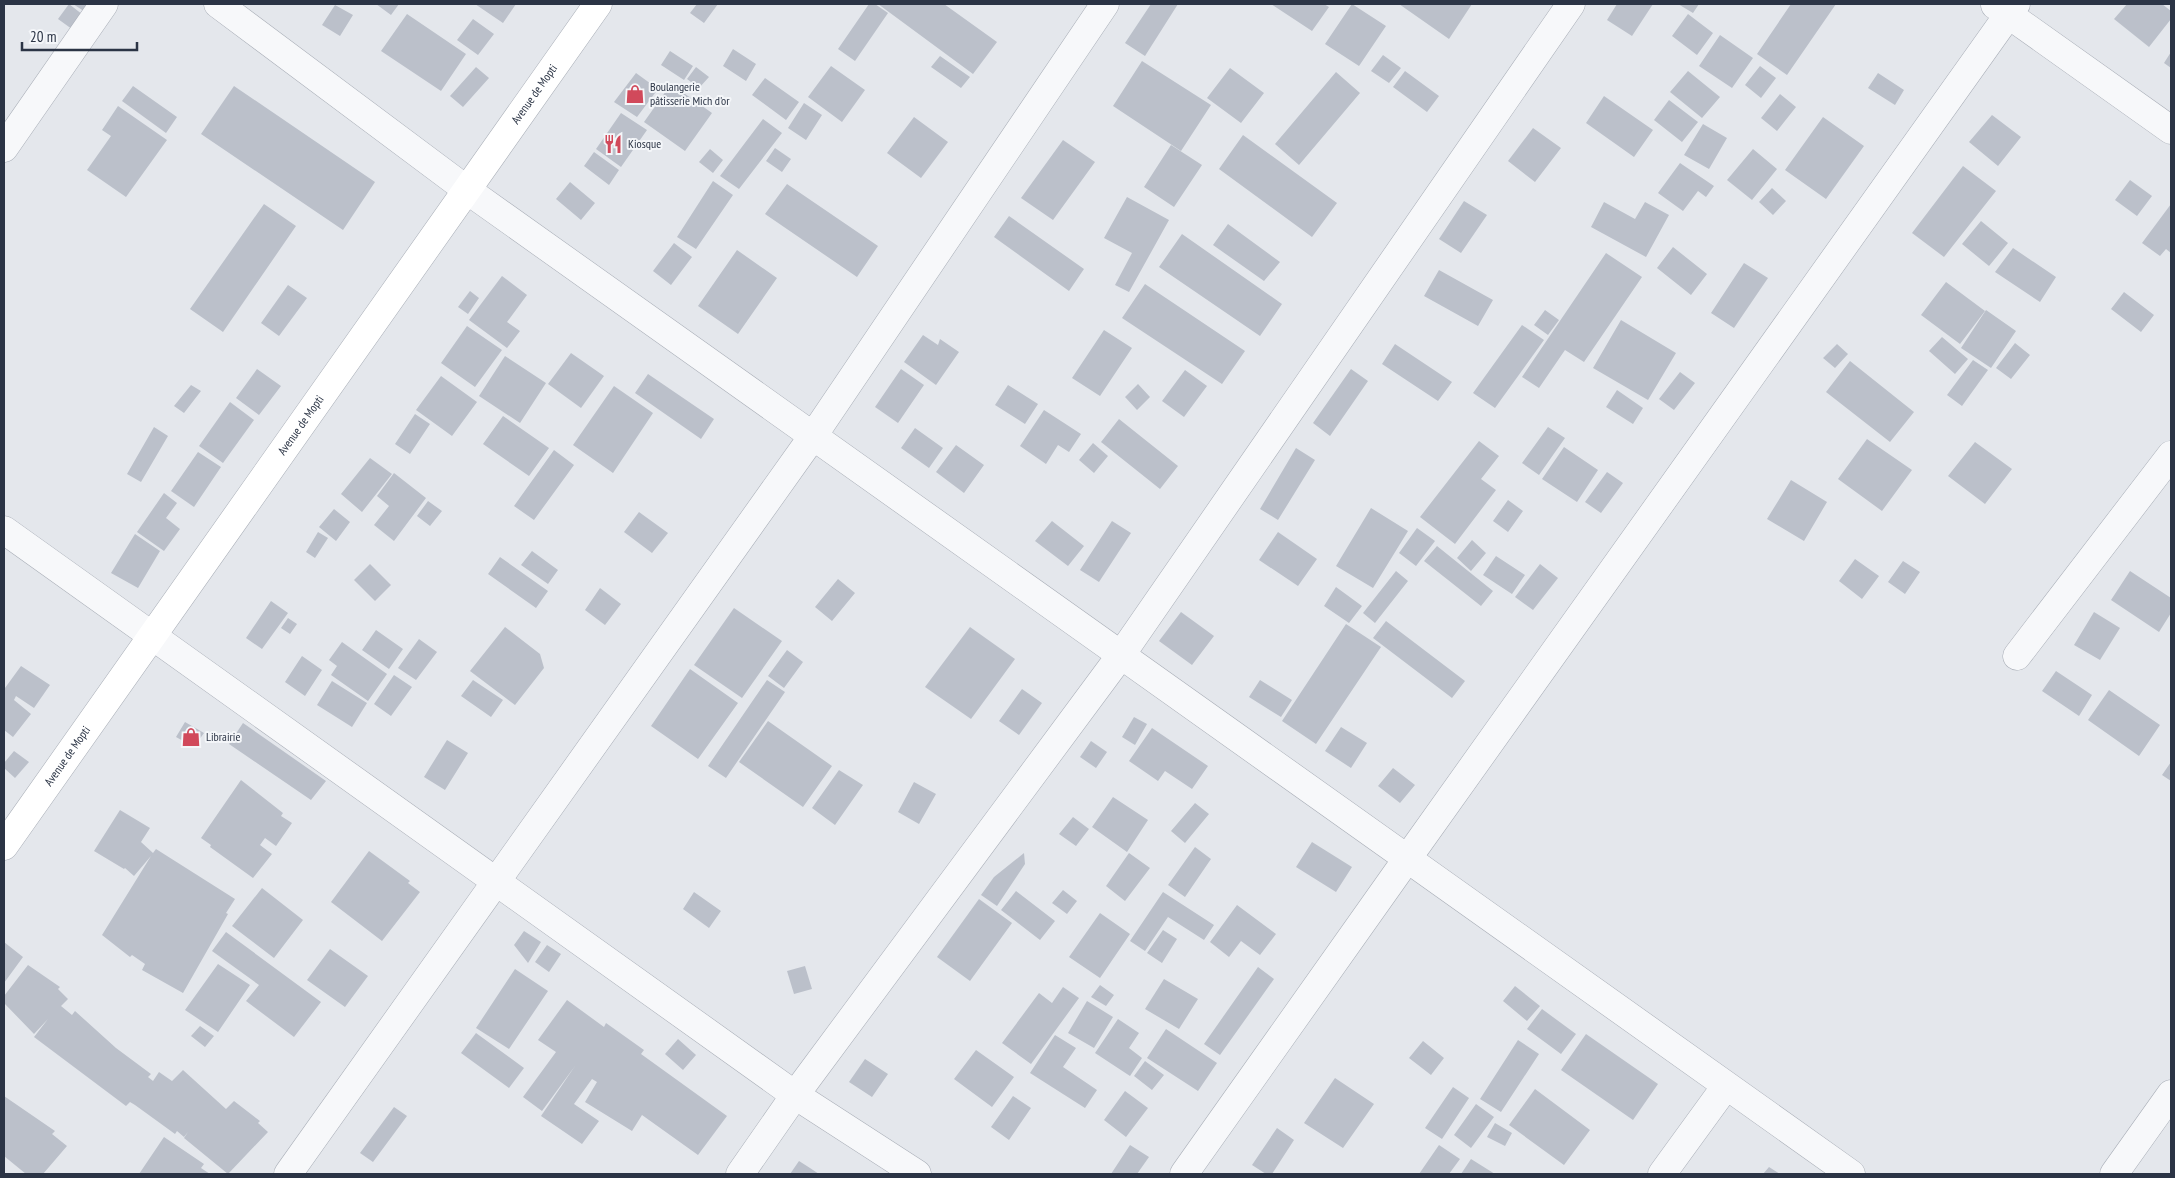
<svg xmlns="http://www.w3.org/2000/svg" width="2175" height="1178" font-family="'PT Sans Narrow',sans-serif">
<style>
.building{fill:#bbc0ca}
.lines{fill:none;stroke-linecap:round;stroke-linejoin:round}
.street-casing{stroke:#a9aeb7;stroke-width:29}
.secondary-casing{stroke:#a9aeb7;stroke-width:29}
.street{stroke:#f7f8fa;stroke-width:28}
.secondary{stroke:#fff;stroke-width:28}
.labels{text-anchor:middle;stroke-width:4;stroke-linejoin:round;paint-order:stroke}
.poi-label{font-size:12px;fill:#2b3445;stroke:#f4f6f9;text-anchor:start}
.street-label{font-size:12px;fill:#2b3445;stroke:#f4f6f9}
</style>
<rect width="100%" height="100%" fill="#e4e7ec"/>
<path class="building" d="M 69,4 L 87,18 L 76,32 L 58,19 Z
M 73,4 L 98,4 L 90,15 Z
M 376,4 L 399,4 L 391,15 Z
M 475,4 L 516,4 L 503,23 Z
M 697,4 L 718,4 L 704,23 L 690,13 Z
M 869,4 L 875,4 L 888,13 L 855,61 L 838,49 Z
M 878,4 L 944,4 L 997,42 L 973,74 Z
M 1151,4 L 1178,4 L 1145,56 L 1125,43 Z
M 1271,4 L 1324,4 L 1329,7 L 1312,31 Z
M 1352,4 L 1386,26 L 1359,66 L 1325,44 Z
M 1399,4 L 1472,4 L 1449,39 Z
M 1617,4 L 1653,4 L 1632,36 L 1607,20 Z
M 1678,4 L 1699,4 L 1693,13 Z
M 1791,4 L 1836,4 L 1787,75 L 1757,54 Z
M 2127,4 L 2162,4 L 2171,11 L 2171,19 L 2149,47 L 2114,19 Z
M 335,5 L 353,15 L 340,36 L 322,25 Z
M 407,14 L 466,54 L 441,91 L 381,51 Z
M 1688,14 L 1713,33 L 1697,55 L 1672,36 Z
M 473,19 L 494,34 L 478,55 L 457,40 Z
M 1720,35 L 1753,58 L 1732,88 L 1699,66 Z
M 733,49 L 756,64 L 746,81 L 723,66 Z
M 670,51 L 693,66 L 684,80 L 661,65 Z
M 2171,52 L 2171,68 L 2164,63 Z
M 1383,55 L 1401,68 L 1389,83 L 1371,71 Z
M 940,56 L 970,77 L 961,88 L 931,67 Z
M 1142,61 L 1211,105 L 1181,151 L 1113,106 Z
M 831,66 L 865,90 L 842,122 L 808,97 Z
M 1760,66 L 1776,78 L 1761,98 L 1745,85 Z
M 476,67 L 489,78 L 463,107 L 450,96 Z
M 696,67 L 709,77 L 699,88 L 687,79 Z
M 1230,68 L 1264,93 L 1241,123 L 1207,98 Z
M 1405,71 L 1439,96 L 1427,112 L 1393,87 Z
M 1688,71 L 1720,97 L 1702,118 L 1670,92 Z
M 1336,72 L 1360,93 L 1299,165 L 1275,144 Z
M 636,73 L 658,89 L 637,117 L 614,102 Z
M 1878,73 L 1904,90 L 1895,105 L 1868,88 Z
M 765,78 L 799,102 L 786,120 L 752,95 Z
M 671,84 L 712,113 L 685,151 L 644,122 Z
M 133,86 L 177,117 L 166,133 L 122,101 Z
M 234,86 L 375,182 L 343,230 L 201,134 Z
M 1780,94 L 1796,107 L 1777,131 L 1761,118 Z
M 1604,96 L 1653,130 L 1634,157 L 1586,123 Z
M 1669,100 L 1698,122 L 1682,142 L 1654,120 Z
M 804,103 L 822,115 L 806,140 L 788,128 Z
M 118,106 L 167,140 L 126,197 L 87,170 L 111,136 L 102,130 Z
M 621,113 L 647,130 L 621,167 L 596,149 Z
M 1992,115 L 2021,137 L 1998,166 L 1969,142 Z
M 914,117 L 948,142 L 921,178 L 887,153 Z
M 1823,117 L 1864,146 L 1826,199 L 1785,170 Z
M 763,119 L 782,133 L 739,189 L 720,176 Z
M 1703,124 L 1727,138 L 1709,169 L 1684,155 Z
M 1533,128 L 1561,148 L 1535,182 L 1508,161 Z
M 1243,135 L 1337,203 L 1312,237 L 1219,169 Z
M 1063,140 L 1095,162 L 1053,220 L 1021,198 Z
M 1171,145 L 1202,165 L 1174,207 L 1144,187 Z
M 775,148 L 791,159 L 782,172 L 766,161 Z
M 710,149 L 723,160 L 713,173 L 699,162 Z
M 1753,149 L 1777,169 L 1752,200 L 1727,180 Z
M 594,152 L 619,170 L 609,185 L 584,166 Z
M 1680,163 L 1714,186 L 1706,197 L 1698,191 L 1683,211 L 1658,193 Z
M 1963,166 L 1996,191 L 1944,257 L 1912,233 Z
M 2130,180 L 2152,196 L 2137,216 L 2115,200 Z
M 713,181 L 733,195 L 696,249 L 677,237 Z
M 570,182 L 595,203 L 581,220 L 556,199 Z
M 787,184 L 878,246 L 857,277 L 765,214 Z
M 1772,188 L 1786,201 L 1773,215 L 1759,202 Z
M 1127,197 L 1169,220 L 1129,292 L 1115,285 L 1132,253 L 1104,238 Z
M 1464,201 L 1487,215 L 1461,253 L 1439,239 Z
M 1604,202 L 1635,219 L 1645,202 L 1669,215 L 1646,257 L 1591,227 Z
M 264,204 L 296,226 L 223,332 L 190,309 Z
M 2171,204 L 2171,253 L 2166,249 L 2160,256 L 2142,243 Z
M 1009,216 L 1084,269 L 1069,291 L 994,237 Z
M 1981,221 L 2008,243 L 1989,266 L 1962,244 Z
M 1228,224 L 1280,262 L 1264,281 L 1213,245 Z
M 1182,234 L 1282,304 L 1260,336 L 1159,267 Z
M 674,243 L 692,257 L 671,285 L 653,271 Z
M 1673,247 L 1707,274 L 1691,295 L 1657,268 Z
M 2013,248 L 2056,277 L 2040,302 L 1995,272 Z
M 737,250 L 777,278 L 738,334 L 698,306 Z
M 1606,253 L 1642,277 L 1584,362 L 1565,350 L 1539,388 L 1522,377 Z
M 1744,263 L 1768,278 L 1734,328 L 1711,313 Z
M 1439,270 L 1493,300 L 1478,326 L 1424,296 Z
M 502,276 L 527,295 L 507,322 L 520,331 L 507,348 L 469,320 Z
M 1946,282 L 1985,311 L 1960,344 L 1921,315 Z
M 1145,284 L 1245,351 L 1222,384 L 1122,318 Z
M 288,285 L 307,298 L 279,336 L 261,323 Z
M 470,291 L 479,298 L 468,314 L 458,307 Z
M 2124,292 L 2154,315 L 2141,332 L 2111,309 Z
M 1545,310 L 1559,320 L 1548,335 L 1534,325 Z
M 1986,310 L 2016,331 L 1991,368 L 1961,348 Z
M 1621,320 L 1676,353 L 1648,400 L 1593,368 Z
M 1522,325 L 1544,340 L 1495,408 L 1473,393 Z
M 467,326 L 502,350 L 475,387 L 441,363 Z
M 1104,330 L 1132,348 L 1100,396 L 1072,378 Z
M 923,335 L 938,345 L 940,339 L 959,352 L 936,385 L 904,362 Z
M 1942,337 L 1968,359 L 1955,374 L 1929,351 Z
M 2015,343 L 2030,355 L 2011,379 L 1996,368 Z
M 1395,344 L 1452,382 L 1438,401 L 1382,364 Z
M 1837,344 L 1848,354 L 1835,368 L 1823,358 Z
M 571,353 L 604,376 L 581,408 L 548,384 Z
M 505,356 L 546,383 L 520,423 L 479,396 Z
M 1973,360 L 1988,370 L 1962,406 L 1947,395 Z
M 1850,361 L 1914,412 L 1890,442 L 1826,392 Z
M 257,369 L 281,386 L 259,415 L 236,398 Z
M 901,369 L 924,385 L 898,423 L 875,407 Z
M 1351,369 L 1368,381 L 1330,436 L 1313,423 Z
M 1185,370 L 1207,386 L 1184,417 L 1162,401 Z
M 1680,372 L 1695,383 L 1674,410 L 1659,399 Z
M 648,374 L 714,419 L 701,439 L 635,393 Z
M 441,376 L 477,402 L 452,436 L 416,410 Z
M 1138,384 L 1150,397 L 1137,410 L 1125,397 Z
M 191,385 L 201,391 L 184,413 L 174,406 Z
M 1008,385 L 1038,404 L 1025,424 L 995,405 Z
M 614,386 L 653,413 L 613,473 L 573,445 Z
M 1617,390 L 1643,408 L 1633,424 L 1606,407 Z
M 230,402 L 254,420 L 223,463 L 199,446 Z
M 1044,410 L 1081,434 L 1069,452 L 1058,445 L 1046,464 L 1020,446 Z
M 415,414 L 430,424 L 410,454 L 395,444 Z
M 503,416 L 549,448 L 529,476 L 483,444 Z
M 1119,419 L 1178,466 L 1160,489 L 1101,442 Z
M 154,427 L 168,436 L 141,482 L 127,474 Z
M 1548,427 L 1565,438 L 1539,475 L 1522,463 Z
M 915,428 L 943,448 L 929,468 L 901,448 Z
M 1867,439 L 1912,470 L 1882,511 L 1838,479 Z
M 1479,441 L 1499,456 L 1481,479 L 1496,490 L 1455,544 L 1420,517 Z
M 1975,442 L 2012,469 L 1985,504 L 1948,476 Z
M 1093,443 L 1108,456 L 1094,473 L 1079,460 Z
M 956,445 L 984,465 L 964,493 L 936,472 Z
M 1564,447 L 1598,470 L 1577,502 L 1542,479 Z
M 1296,448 L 1315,460 L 1278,520 L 1260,509 Z
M 554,450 L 574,465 L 534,520 L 514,506 Z
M 198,452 L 221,467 L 194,507 L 171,491 Z
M 370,458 L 392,474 L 362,512 L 341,494 Z
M 1607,472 L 1623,483 L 1601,513 L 1585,502 Z
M 394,473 L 426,498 L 394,541 L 374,525 L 389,506 L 377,496 Z
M 1791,480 L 1827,502 L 1804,541 L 1767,519 Z
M 164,493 L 177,503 L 166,518 L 180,529 L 164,551 L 137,532 Z
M 1508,500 L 1523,511 L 1508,532 L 1493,521 Z
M 428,501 L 442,511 L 430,526 L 417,516 Z
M 1371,508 L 1408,531 L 1373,588 L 1336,566 Z
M 334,509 L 350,522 L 336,541 L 319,527 Z
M 639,512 L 668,533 L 652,553 L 624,532 Z
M 1052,521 L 1084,546 L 1068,566 L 1035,541 Z
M 1112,521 L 1131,533 L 1099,582 L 1080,570 Z
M 1417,528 L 1435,541 L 1416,566 L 1399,553 Z
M 318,532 L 328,538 L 315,558 L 306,552 Z
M 1278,532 L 1317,559 L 1298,586 L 1259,560 Z
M 135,534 L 160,551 L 138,588 L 111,573 Z
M 1472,540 L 1486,553 L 1471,571 L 1457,558 Z
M 1437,546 L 1493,591 L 1481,606 L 1424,561 Z
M 532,551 L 558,570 L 548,584 L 521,565 Z
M 1496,556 L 1525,575 L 1512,594 L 1483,575 Z
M 500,557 L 548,591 L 536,608 L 488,574 Z
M 1855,559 L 1879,576 L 1862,599 L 1839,581 Z
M 1903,561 L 1920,572 L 1905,594 L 1888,582 Z
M 370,564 L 391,585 L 375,601 L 354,580 Z
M 1540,564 L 1558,578 L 1533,610 L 1515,597 Z
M 1396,571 L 1408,581 L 1375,623 L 1363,613 Z
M 2130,571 L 2171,598 L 2171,613 L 2159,632 L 2111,600 Z
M 838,579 L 855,593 L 832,621 L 815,607 Z
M 1336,587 L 1362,606 L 1349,623 L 1324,606 Z
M 600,588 L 621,604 L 605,625 L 585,610 Z
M 271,601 L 288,613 L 262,649 L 246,638 Z
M 734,608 L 782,641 L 742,698 L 694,665 Z
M 1181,612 L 1214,636 L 1192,665 L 1159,641 Z
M 2094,612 L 2120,628 L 2100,660 L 2074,645 Z
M 288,618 L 297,624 L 290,634 L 281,628 Z
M 1386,621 L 1465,681 L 1452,698 L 1373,638 Z
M 1346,624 L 1381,647 L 1316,744 L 1282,721 Z
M 505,627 L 540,654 L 544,668 L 515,705 L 470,671 Z
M 970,627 L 1015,659 L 971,719 L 925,687 Z
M 376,630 L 403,649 L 389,669 L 362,650 Z
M 419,639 L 437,652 L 416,680 L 398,668 Z
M 342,642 L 387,674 L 368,701 L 331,675 L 337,666 L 329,660 Z
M 787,650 L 803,662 L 784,688 L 768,676 Z
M 302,656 L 322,670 L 305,696 L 285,682 Z
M 21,666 L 50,685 L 34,708 L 16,696 L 14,700 L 31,714 L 13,737 L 4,730 L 4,687 L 5,688 Z
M 690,669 L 738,703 L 698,759 L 651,726 Z
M 2056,671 L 2092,695 L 2079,716 L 2042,691 Z
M 394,675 L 412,687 L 391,716 L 374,704 Z
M 473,680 L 503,700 L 491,717 L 461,696 Z
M 767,680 L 785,692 L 726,778 L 708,766 Z
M 1260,680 L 1292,700 L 1281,717 L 1249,697 Z
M 332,681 L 367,703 L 352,727 L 317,705 Z
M 1022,689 L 1042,703 L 1019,735 L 999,721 Z
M 2109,690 L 2160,725 L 2139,756 L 2088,720 Z
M 1134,717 L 1147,724 L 1135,745 L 1122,737 Z
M 768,721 L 832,766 L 803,807 L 739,762 Z
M 185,722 L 204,733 L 194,747 L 176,737 Z
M 243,723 L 326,781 L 311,800 L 229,744 Z
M 1341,727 L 1367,743 L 1351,768 L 1325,751 Z
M 1152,728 L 1208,766 L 1192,789 L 1165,771 L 1158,781 L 1129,761 Z
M 447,740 L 468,753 L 445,790 L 424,777 Z
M 1091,741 L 1107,752 L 1096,768 L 1080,757 Z
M 14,751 L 29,762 L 15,778 L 4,768 L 4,763 Z
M 2171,762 L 2171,781 L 2162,775 Z
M 1393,768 L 1415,785 L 1400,803 L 1378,786 Z
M 839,770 L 863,785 L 835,825 L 812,808 Z
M 241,780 L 283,813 L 281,816 L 292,823 L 276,846 L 265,838 L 260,845 L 272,854 L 253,878 L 210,847 L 211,845 L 201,838 Z
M 914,782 L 936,794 L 919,824 L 898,812 Z
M 1113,797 L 1148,820 L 1127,852 L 1092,827 Z
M 1195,803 L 1209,814 L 1185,843 L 1171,831 Z
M 120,810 L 150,828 L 141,842 L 153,853 L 156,849 L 235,899 L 226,913 L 228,914 L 183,993 L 142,970 L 145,964 L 132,955 L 130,957 L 102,935 L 151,856 L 134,876 L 125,868 L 124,869 L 94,851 Z
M 1073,817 L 1089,829 L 1076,846 L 1059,834 Z
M 1312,842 L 1352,867 L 1336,892 L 1296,867 Z
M 1195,847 L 1211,859 L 1185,897 L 1168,885 Z
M 369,851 L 410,881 L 408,883 L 420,892 L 382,941 L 331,902 Z
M 1024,853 L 1025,864 L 997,906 L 981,895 L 994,877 Z
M 1129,853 L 1150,868 L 1125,901 L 1106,886 Z
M 262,888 L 303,920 L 274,958 L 232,926 Z
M 1063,890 L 1077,901 L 1067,914 L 1052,903 Z
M 1016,891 L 1055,921 L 1040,940 L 1001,910 Z
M 694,892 L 721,911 L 709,928 L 683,909 Z
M 1163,892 L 1214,925 L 1204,940 L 1168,917 L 1145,951 L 1130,941 Z
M 979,899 L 1012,923 L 970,981 L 937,957 Z
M 1237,905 L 1276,934 L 1260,955 L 1241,941 L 1229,957 L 1210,942 Z
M 1100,913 L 1130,934 L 1100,978 L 1069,957 Z
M 1163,930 L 1177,939 L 1162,963 L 1147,953 Z
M 524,931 L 541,942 L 528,963 L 514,945 Z
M 226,932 L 321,1002 L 294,1037 L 246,1001 L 259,985 L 212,951 Z
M 4,942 L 23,957 L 4,983 Z
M 547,945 L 561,954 L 549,972 L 535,962 Z
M 330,949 L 368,976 L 345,1007 L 307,980 Z
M 218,964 L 250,985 L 218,1032 L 185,1010 Z
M 28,965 L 60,987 L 58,989 L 68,999 L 61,1006 L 72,1015 L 75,1011 L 116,1048 L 151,1074 L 148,1077 L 153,1081 L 159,1072 L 172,1081 L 183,1070 L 226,1109 L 234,1101 L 260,1121 L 258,1123 L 268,1132 L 228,1174 L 184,1138 L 188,1132 L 184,1137 L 177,1131 L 175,1134 L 135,1105 L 130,1102 L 126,1106 L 34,1037 L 48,1019 L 34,1034 L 4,1003 L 4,996 Z
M 805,966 L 812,989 L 794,994 L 787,971 Z
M 1258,967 L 1274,979 L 1220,1055 L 1204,1044 Z
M 515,969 L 548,991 L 509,1049 L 476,1028 Z
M 1164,979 L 1198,999 L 1179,1029 L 1145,1009 Z
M 1100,985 L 1114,995 L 1106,1006 L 1091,997 Z
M 1515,986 L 1540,1006 L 1527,1021 L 1503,1001 Z
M 1063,987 L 1079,998 L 1031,1064 L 1002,1043 L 1039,993 L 1052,1003 Z
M 567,1000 L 604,1027 L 606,1023 L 644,1050 L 641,1054 L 727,1116 L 698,1155 L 642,1115 L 632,1131 L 585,1102 L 597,1082 L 592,1079 L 574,1104 L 599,1121 L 582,1144 L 541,1116 L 575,1066 L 542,1111 L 523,1097 L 556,1052 L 538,1040 Z
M 1087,1001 L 1113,1017 L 1094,1048 L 1068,1033 Z
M 1542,1009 L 1576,1034 L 1561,1054 L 1527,1029 Z
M 1118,1019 L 1139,1033 L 1129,1048 L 1142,1058 L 1130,1076 L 1095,1053 Z
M 200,1026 L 214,1036 L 205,1047 L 191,1036 Z
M 1166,1029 L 1217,1063 L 1198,1091 L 1147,1058 Z
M 476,1033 L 524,1068 L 509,1088 L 461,1053 Z
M 1586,1034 L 1658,1084 L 1633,1120 L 1561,1070 Z
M 1055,1035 L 1076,1048 L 1063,1067 L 1097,1090 L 1085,1108 L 1030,1073 Z
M 678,1039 L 696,1055 L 683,1070 L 665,1054 Z
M 1518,1040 L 1539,1054 L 1501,1112 L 1480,1099 Z
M 1423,1041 L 1444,1058 L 1431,1075 L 1409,1058 Z
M 976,1050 L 1014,1077 L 992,1107 L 954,1079 Z
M 865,1059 L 888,1074 L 872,1097 L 849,1082 Z
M 1145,1061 L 1164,1075 L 1152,1090 L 1134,1076 Z
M 1335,1078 L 1374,1104 L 1343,1148 L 1304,1123 Z
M 1453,1087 L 1469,1098 L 1442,1139 L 1425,1128 Z
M 1535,1089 L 1590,1130 L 1564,1165 L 1509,1125 Z
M 1125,1091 L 1148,1108 L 1126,1137 L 1104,1120 Z
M 4,1096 L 55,1131 L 52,1134 L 67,1146 L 43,1174 L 26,1174 L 4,1156 Z
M 1013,1096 L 1031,1108 L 1009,1140 L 991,1127 Z
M 1476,1104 L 1494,1117 L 1471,1148 L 1454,1135 Z
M 394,1107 L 407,1116 L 373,1162 L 360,1153 Z
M 1495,1123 L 1512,1133 L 1505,1146 L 1487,1137 Z
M 1277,1128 L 1294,1140 L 1272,1174 L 1266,1174 L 1252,1165 Z
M 164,1137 L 204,1164 L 201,1168 L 210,1174 L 139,1174 Z
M 1130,1145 L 1149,1157 L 1137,1174 L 1111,1174 Z
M 1439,1145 L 1460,1159 L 1449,1174 L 1419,1174 Z
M 1471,1159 L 1495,1174 L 1461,1174 Z
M 799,1161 L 810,1168 L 819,1174 L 790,1174 Z
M 1769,1167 L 1780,1174 L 1763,1174 Z"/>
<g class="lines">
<g class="street-casing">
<path id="street" d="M 218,4 L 467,190 L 1851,1174
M 1995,5 L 2171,130
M 4,148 L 104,4
M 4,530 L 795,1095 L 917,1174
M 2017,656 L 2171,455
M 288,1174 L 813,436 L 1105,4
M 740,1174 L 795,1095 L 1121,655 L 1571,4
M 1184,1174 L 1407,859 L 2016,4
M 1662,1174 L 1726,1086
M 2114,1174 L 2171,1094"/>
</g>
<g class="secondary-casing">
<g id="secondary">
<path id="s1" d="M 4,846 L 598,4"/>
</g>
</g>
<use href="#street" class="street"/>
<use href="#secondary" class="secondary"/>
</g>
<defs>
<g id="shop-bare" transform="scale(1.5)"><path d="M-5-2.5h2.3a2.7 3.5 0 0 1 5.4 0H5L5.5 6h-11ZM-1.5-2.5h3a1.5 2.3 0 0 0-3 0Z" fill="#d1495b" stroke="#f4f6f9" stroke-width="2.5" paint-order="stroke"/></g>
<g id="restaurant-bare" transform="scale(1.5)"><path d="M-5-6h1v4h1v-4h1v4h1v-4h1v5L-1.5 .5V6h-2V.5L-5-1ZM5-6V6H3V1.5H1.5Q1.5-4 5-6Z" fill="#d1495b" stroke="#f4f6f9" stroke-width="2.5" paint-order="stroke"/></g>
</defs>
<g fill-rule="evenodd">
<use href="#shop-bare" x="635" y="94"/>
<use href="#restaurant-bare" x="613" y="144"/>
<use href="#shop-bare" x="191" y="737"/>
</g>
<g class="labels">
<g class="poi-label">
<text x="650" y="91">Boulangerie<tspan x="650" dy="14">pâtisserie Mich d'or</tspan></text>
<text x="628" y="148">Kiosque</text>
<text x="206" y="741">Librairie</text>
</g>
<g class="street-label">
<text dy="4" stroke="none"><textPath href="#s1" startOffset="920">Avenue de Mopti</textPath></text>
<text dy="4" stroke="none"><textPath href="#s1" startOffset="515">Avenue de Mopti</textPath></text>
<text dy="4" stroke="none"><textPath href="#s1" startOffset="110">Avenue de Mopti</textPath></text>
</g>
</g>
<rect width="2175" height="1178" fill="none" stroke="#2b3445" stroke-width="10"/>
<path d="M22 42v8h115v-8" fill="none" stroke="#2b3445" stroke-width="2.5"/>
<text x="30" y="42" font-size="15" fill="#2b3445" stroke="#f4f6f9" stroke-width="4" paint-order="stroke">20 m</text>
</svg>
